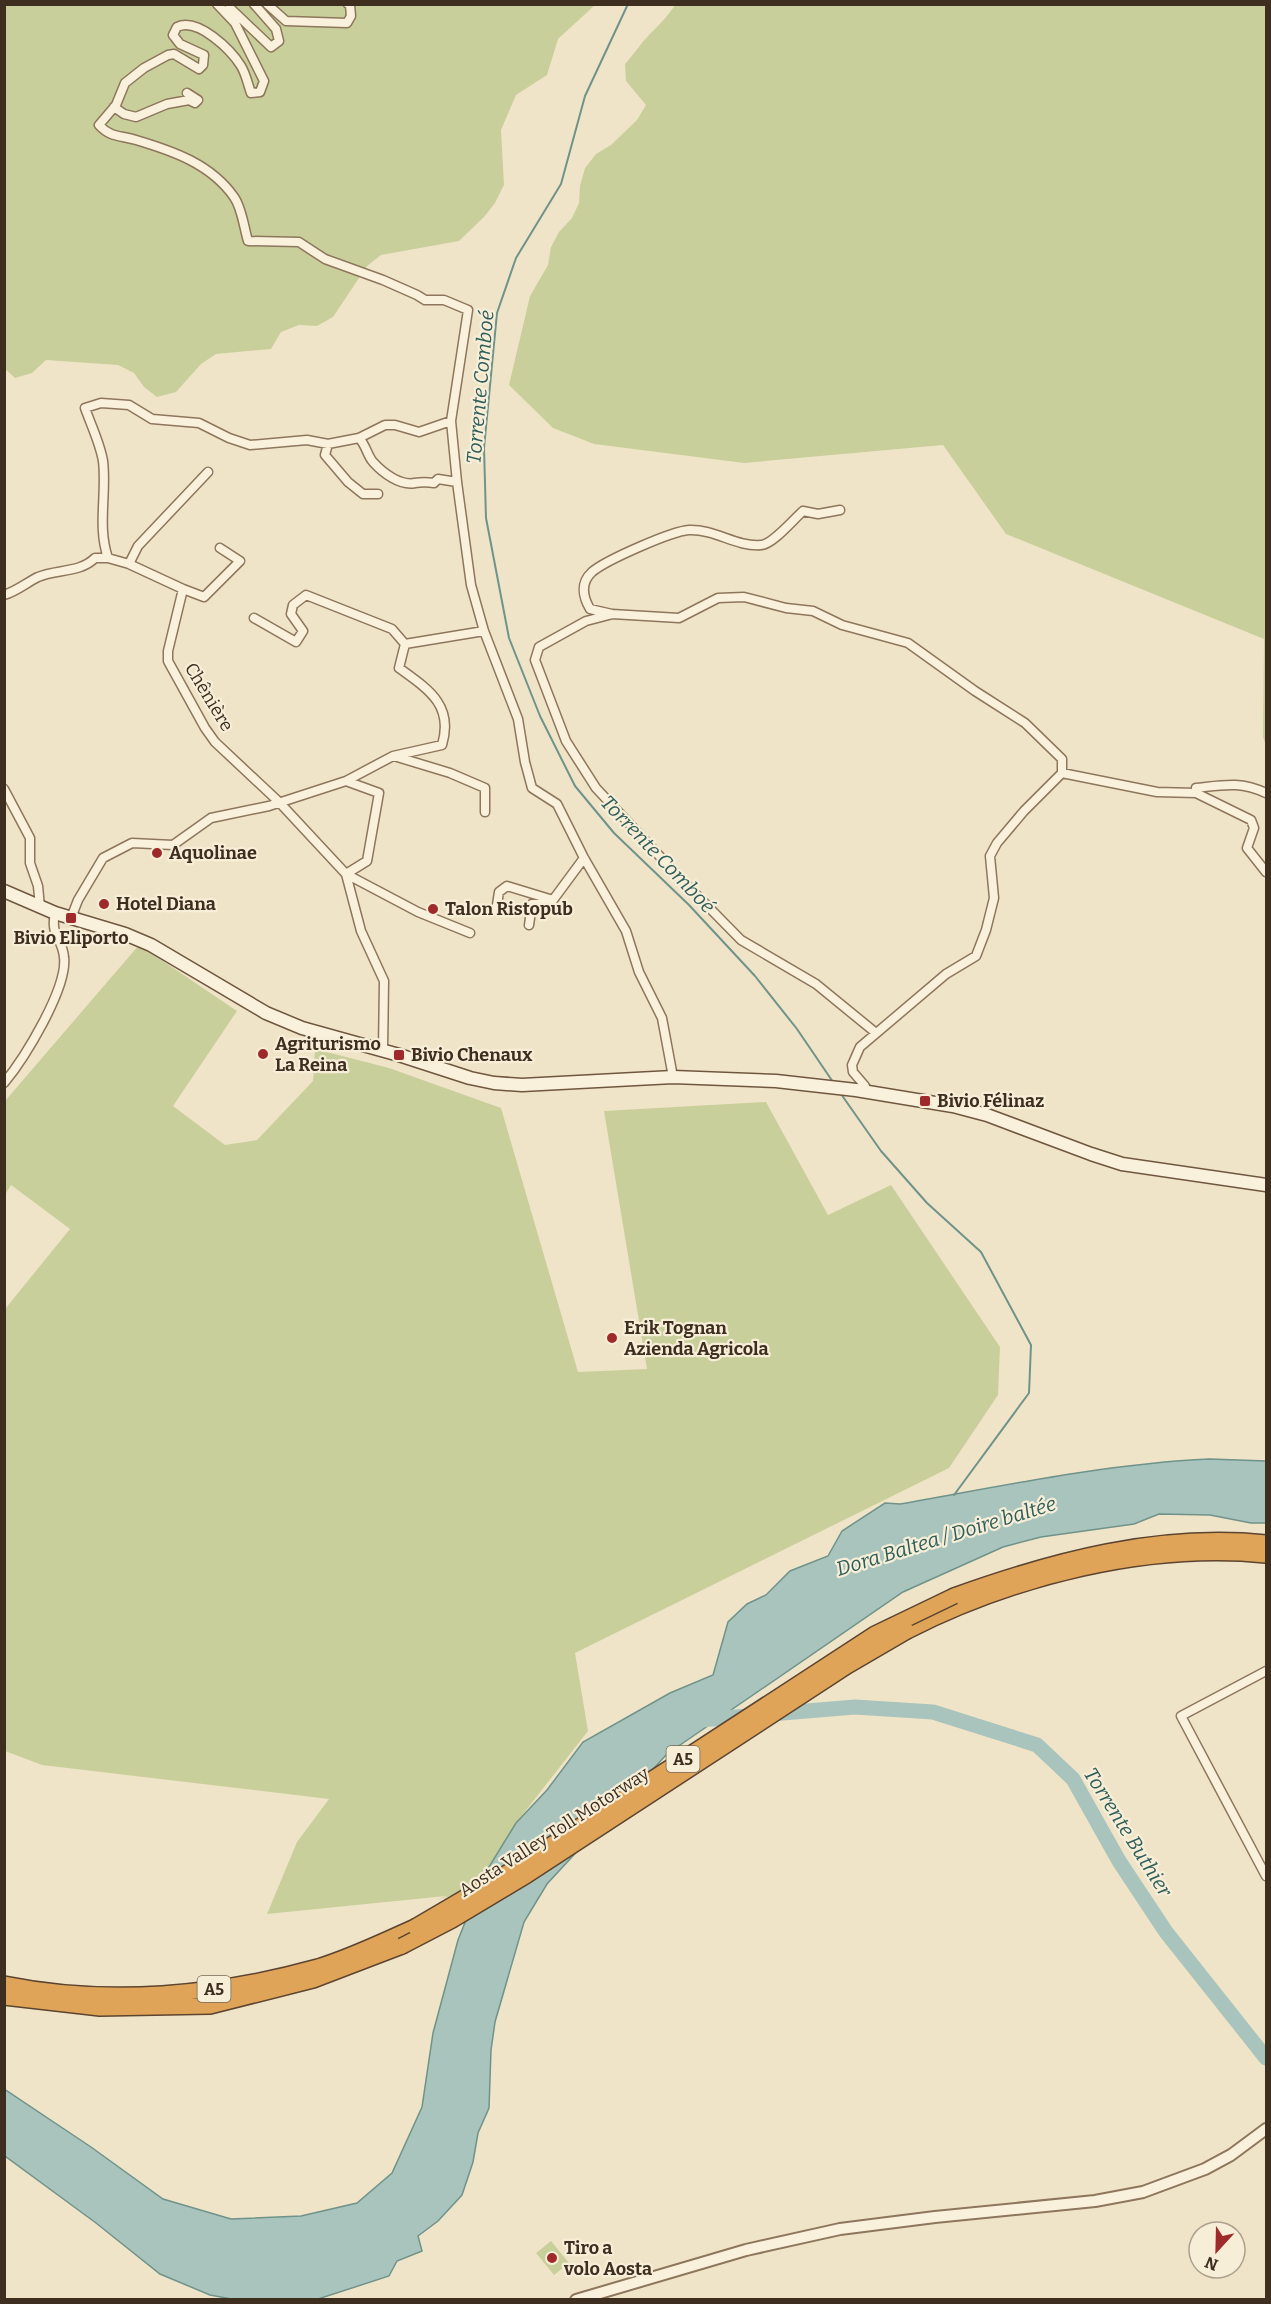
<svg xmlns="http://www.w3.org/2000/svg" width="1271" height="2304" font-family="Bitter,serif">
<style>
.green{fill:#c9cf9b}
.water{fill:#a9c4bc;stroke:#6f938a;stroke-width:1.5}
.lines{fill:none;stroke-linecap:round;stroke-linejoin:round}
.stream{stroke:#6f938a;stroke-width:2}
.river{stroke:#a9c4bc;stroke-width:15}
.minor-casing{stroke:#8d765c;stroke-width:11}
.tertiary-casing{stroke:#8d765c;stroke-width:14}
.secondary-casing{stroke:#6f573f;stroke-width:15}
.motorway-casing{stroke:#5b4430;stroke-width:18}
.minor{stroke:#faf1dc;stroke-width:8}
.tertiary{stroke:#faf1dc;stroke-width:10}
.secondary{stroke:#faf1dc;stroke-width:12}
.motorway{stroke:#e0a458;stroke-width:15}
.motorway-bridge-casing{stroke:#5b4430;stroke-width:18;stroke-linecap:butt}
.motorway-bridge{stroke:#e0a458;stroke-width:15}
.poi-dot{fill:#9e2a2b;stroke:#f7eed8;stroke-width:2}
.labels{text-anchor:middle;stroke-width:4.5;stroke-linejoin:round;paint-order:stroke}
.shield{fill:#f7eed8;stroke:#756857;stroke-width:1.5}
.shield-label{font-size:16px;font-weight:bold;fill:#3d2e20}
.street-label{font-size:18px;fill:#3d2e20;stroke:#f7eed8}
.poi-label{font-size:18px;font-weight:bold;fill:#3d2e20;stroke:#f7eed8;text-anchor:start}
.water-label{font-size:20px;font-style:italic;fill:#2f5d5a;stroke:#f7eed8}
</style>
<rect width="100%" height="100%" fill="#f0e4c8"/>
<path class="green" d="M 5,5 L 595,5 L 558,39 L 547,75 L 516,95 L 501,130 L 504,185 L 495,203 L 484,217 L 459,241 L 381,255 L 367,266 L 333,317 L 317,326 L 299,325 L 281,332 L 271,349 L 216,354 L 201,364 L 176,392 L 157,397 L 144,387 L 134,373 L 118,365 L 46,360 L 32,373 L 15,378 L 5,369 Z
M 675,5 L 1266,5 L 1266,746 L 1263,737 L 1264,639 L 1006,534 L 943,445 L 744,463 L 594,444 L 553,428 L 509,385 L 530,296 L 548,265 L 551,247 L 559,232 L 572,218 L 579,203 L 580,186 L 585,168 L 596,154 L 611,145 L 637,120 L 646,105 L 626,81 L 625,64 C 634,54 641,43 650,34 C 660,24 668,16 675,5 Z
M 139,945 L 237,1011 L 173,1106 L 225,1145 L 257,1140 L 313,1081 L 315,1049 L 389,1068 L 501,1108 L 578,1372 L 647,1369 L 604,1111 L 766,1102 L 828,1215 L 891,1185 L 1000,1347 L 998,1395 L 949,1468 L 575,1653 L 588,1731 L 516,1823 L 484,1875 L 458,1894 L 436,1900 L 446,1896 L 267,1914 L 297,1842 L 329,1799 L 42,1765 L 5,1751 L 5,1309 L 70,1229 L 11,1185 L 5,1195 L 5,1101 Z
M 551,2241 L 569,2263 L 554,2275 L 536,2253 Z"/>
<path class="water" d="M 1209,1459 L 1266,1461 L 1266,1523 L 1251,1523 L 1210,1515 L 1159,1514 L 1134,1524 L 1041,1537 L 1003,1547 L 903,1592 L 667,1754 L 547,1884 L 524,1922 L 495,2022 L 491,2050 L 489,2108 L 478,2133 L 473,2162 L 462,2195 L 438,2221 L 418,2236 L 422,2251 L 397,2261 L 389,2276 L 318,2299 L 237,2300 L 210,2295 L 160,2274 L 96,2223 L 5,2156 L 4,2089 L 91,2147 L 163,2199 L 231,2219 L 301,2216 L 357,2203 L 392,2173 L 422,2107 L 433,2033 L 458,1940 L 484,1875 L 516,1823 L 547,1790 L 583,1742 L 670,1693 L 713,1675 L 728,1622 L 747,1604 L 766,1595 L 790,1571 L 828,1556 L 842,1531 L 885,1503 L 900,1504 C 1002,1486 1104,1464 1209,1459 Z"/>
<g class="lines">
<path class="stream" d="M 628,4 L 585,96 L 561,184 L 516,258 L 497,313 L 484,448 L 486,518 L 509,638 L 540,716 L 575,786 L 614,833 L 689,905 L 755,976 L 797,1029 L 833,1082
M 841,1094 L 881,1151 L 927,1203 L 981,1252 L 1031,1345 L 1029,1393 L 954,1495"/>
<path class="river" d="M 700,1720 L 855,1707 L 933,1712 L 1037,1745 L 1073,1779 L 1119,1861 L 1166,1932 L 1266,2058"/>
<g class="minor-casing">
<path id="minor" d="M 217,4 L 235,23 L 264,81 L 260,92 L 251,93 C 248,85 246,74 241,66 C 231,50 198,17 177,27 L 173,35 L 180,44 L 204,55 L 203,65 L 199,69 L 174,54 L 168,55 L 144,68 L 125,83 L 116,105 L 99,125 C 111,138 120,135 136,140 C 173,151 211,164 234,197 C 242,208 244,228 248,241 L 299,242 L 325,259 L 383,280 L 417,295 L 425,300 L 444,300 L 468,310 L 451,421 L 457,482 L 471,585 L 484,631 L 518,719 L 525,762 L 532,788 L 557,804 L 584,858 L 626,931 L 639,972 L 662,1018 L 673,1077
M 229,4 L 230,8 L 271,47 L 279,41 L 276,29 L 254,4
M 267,4 L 286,21 L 347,23 L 351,16 L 350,5 L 348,4
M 114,107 L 124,114 L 136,117 L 167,104 L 189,100 L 195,103 L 198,100 L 187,93
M 359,438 C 366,445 367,455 373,462 C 383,473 400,486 415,483 C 422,482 426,482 434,483 L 438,479 L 457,482
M 328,444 L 325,455 L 348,482 L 363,494 L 378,494
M 208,472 L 138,546 L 129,564 L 183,589 L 168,651 L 168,661 L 205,728 L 215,742 L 279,802 L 346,874 L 361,931 L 384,981 L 383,1051
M 840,510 L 818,514 L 803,511 C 793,520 772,545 761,545 C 736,547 715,529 689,530 C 672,531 606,560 592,572 C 580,583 583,597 590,609 L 612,614 L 679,618 L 718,598 L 744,597 L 786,608 L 813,611 L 842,625 L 908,643 L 975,691 L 1025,723 L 1062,759 L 1062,773
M 129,564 L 108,558 C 97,526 107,494 103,461 C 100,443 91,425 85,408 L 101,403 L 129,405 L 152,419 L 199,423 L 229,438 L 250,445 L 307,440 L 328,444 L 359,438 L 385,425 L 395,425 L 419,432 L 451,421
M 183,589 L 204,597 L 240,561 L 220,548
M 4,595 C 17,591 26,583 38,577 C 57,569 80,573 95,558 L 108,558
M 609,615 L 586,621 L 539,647 L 535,660 L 566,741 L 596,788 L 681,879 L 741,940 L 816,984 L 876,1033
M 254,618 L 296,642 L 303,631 L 291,614 L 293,605 L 306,595 L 392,629 L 405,644
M 394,756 L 450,773 L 485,788 L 485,812
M 346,781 L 379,793 L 367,861 L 346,874 L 418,912 L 470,933
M 4,789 L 30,838 L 30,863 L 38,886 L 40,907
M 1196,793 L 1196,788 C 1224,785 1240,781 1266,793
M 496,911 L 499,892 L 507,886 L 553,900
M 71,918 L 78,900 L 103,858 L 132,843 L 173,845 L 211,818 L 269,806 L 346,781 L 393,756 L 442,745 C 454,705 428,689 399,668 L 405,644 L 484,631
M 529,925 L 532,904 L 543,904 L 553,900 L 584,858
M 4,1083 C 24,1059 68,988 64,957 C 62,937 50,936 55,913
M 865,1091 L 865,1086 L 853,1072 L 852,1065 L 860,1047 L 946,974 L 976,956 L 986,930 L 994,898 L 990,856 L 997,843 L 1024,811 L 1062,773 L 1157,792 L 1196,793 L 1251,820 L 1254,828 L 1247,848 L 1266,872
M 1266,1671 L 1181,1716 L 1266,1876"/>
</g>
<g class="tertiary-casing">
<path id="tertiary" d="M 576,2300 L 746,2250 L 840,2229 L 935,2217 L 1095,2201 L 1143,2192 L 1205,2169 L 1231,2155 L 1266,2129"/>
</g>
<g class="secondary-casing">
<path id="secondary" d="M 4,891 L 55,913 L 125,934 L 151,945 L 266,1013 L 302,1028 L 399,1055 L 470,1078 L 494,1083 L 522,1085 L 673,1077 L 776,1081 L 856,1090 L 953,1106 L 987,1115 L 1091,1154 L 1122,1164 L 1266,1185"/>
</g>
<g class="motorway-casing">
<path id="motorway" d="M 954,1596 C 1054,1560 1159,1532 1266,1543
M 907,1631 C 1013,1577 1147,1543 1266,1555
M 4,1984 C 108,2005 217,1995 318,1967 C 351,1957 384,1941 415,1927
M 4,1997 L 100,2008 L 210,2006 L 313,1980 L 402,1946"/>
</g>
<use href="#minor" class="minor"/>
<use href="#tertiary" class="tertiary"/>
<use href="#secondary" class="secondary"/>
<use href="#motorway" class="motorway"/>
<g class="motorway-bridge-casing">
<path id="motorway-bridge" d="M 415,1927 L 519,1866 L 875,1634 L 954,1596
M 402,1946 L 452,1920 L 527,1875 L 847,1666 L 907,1631"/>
</g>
<use href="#motorway-bridge" class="motorway-bridge"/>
</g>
<g class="poi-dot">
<circle cx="157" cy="853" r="6"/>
<circle cx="104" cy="904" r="6"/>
<circle cx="433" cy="909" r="6"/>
<rect x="65" y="912" width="12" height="12" rx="3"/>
<circle cx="263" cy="1054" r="6"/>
<rect x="393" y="1049" width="12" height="12" rx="3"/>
<rect x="919" y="1095" width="12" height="12" rx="3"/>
<circle cx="612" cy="1338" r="6"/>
<circle cx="552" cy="2258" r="6"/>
</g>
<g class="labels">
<g class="shield">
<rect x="666.5" y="1746" width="33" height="26" rx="4.5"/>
<rect x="197.5" y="1976" width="33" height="26" rx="4.5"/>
</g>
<g class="shield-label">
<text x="683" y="1765">A5</text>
<text x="214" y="1995">A5</text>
</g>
<g class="street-label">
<text transform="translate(209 697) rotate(59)" y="6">Chênière</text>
<text transform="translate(554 1832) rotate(-33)" y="6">Aosta Valley Toll Motorway</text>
</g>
<g class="poi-label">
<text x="169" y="859">Aquolinae</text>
<text x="116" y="910">Hotel Diana</text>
<text x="445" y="915">Talon Ristopub</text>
<text x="71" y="944" text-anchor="middle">Bivio Eliporto</text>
<text x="275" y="1050">Agriturismo<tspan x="275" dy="21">La Reina</tspan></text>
<text x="411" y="1061">Bivio Chenaux</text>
<text x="937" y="1107">Bivio Félinaz</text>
<text x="624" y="1334">Erik Tognan<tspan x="624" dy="21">Azienda Agricola</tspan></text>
<text x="564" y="2254">Tiro a<tspan x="564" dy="21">volo Aosta</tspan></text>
</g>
<g class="water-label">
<text transform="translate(480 387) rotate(-85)" y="7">Torrente Comboé</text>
<text transform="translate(658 854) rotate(46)" y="7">Torrente Comboé</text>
<text transform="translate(946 1536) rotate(-17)" y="7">Dora Baltea / Doire baltée</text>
<text transform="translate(1128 1832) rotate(58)" y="7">Torrente Buthier</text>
</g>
</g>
<rect width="1271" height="2304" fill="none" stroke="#3d2e20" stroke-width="12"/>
<g transform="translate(1217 2250) rotate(202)"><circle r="28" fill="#f7eed8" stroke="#ada18e" stroke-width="1.5"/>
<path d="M0-4.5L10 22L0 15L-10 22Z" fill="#9e2a2b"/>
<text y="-9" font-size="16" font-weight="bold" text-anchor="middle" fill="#3d2e20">N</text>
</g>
</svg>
